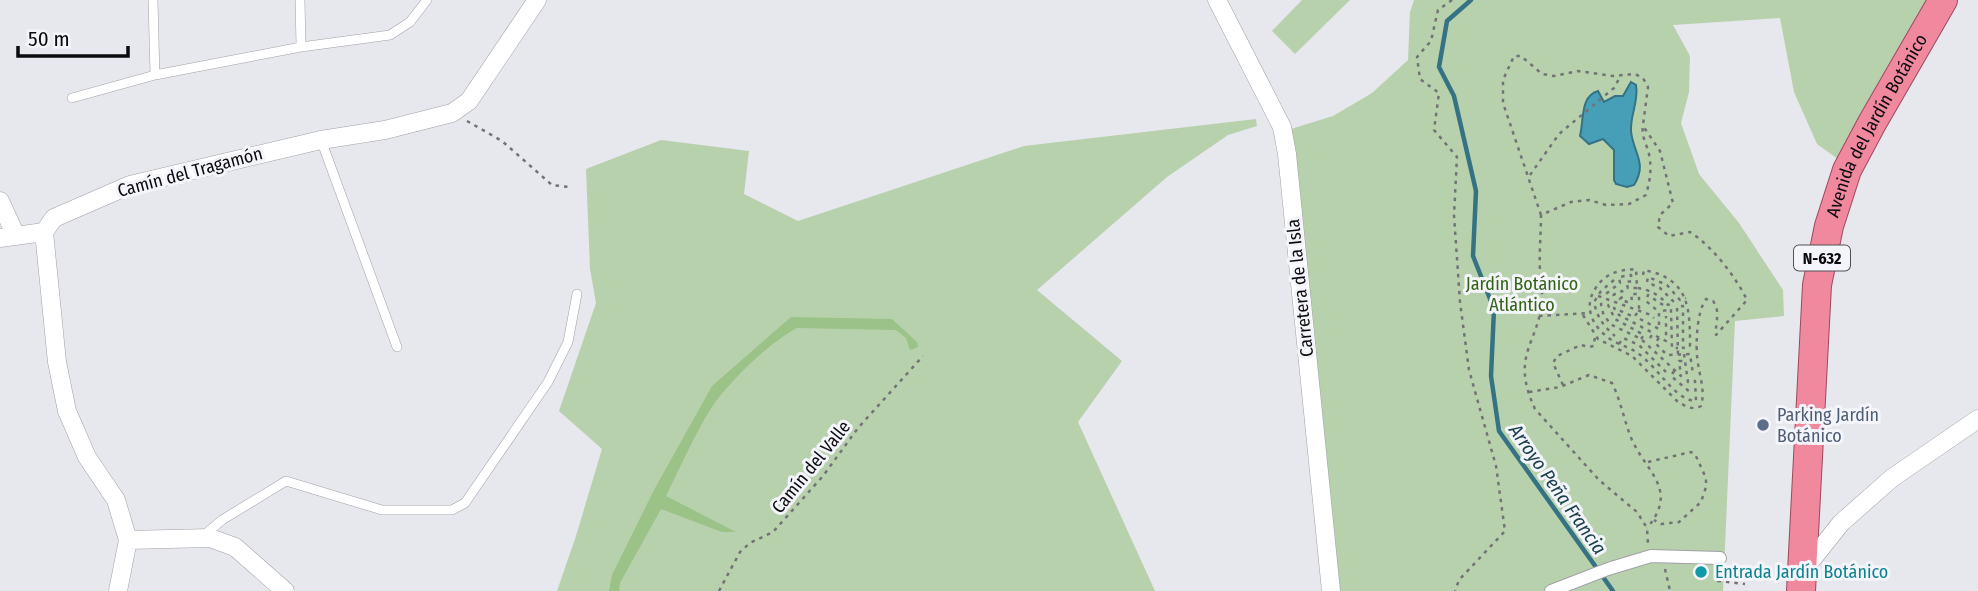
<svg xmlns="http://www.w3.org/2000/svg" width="1978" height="591" font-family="'Fira Sans Condensed',sans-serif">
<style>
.green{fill:#b8d1ad}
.forest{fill:#9bc287}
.water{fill:#479fb7;stroke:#357384;stroke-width:2}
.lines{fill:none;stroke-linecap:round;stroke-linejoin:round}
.stream{stroke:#357384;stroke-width:4.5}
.service-casing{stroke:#a1a1a7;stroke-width:10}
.pedestrian-casing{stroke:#a1a1a7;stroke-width:14}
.minor-casing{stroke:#a1a1a7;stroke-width:19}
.trunk-casing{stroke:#9d495c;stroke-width:30}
.path{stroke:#737377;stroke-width:2.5;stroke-dasharray:3.5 5;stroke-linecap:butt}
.service{stroke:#fff;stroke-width:9}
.pedestrian{stroke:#fff;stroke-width:12}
.minor{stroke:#fff;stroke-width:18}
.trunk{stroke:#f0889e;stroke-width:28}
.service-dot{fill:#5c6f8a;stroke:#f4f4fb;stroke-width:2.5}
.culture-dot{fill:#0f9aa8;stroke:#f4f4fb;stroke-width:2.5}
.labels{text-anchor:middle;stroke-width:6;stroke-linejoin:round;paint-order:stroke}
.shield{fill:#f4f4fb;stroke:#515154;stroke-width:2}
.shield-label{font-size:16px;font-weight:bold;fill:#0b0b0d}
.street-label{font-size:18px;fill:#0b0b0d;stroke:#f4f4fb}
.park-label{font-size:18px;fill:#346413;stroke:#f4f4fb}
.service-label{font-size:18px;fill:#4e5e75;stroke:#f4f4fb;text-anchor:start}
.culture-label{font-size:18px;fill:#0d838f;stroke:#f4f4fb;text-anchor:start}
.water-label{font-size:19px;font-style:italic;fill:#19414c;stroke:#f4f4fb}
</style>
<rect width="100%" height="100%" fill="#e7e7ee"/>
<path class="green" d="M 1302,0 L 1350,0 L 1295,54 L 1272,31 Z
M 1414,0 L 1929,0 L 1838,159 L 1817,144 L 1794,92 L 1780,18 L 1673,25 L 1690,56 L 1689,92 L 1681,123 L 1699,174 L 1739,223 L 1783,290 L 1784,316 L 1735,321 L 1723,591 L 1339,591 L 1291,129 L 1333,116 L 1372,93 L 1408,60 L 1410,12 Z
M 1256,119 L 1257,126 L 1228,135 L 1167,177 L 1037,290 L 1122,361 L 1078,422 L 1155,591 L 557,591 L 576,536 L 602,449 L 559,411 L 596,303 L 590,269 L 586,169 L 661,140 L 749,151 L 744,194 L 798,221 L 1024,146 Z"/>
<path class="forest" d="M 791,317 L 892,319 L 917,342 L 918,347 L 910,350 L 906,338 L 896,330 L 797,328 C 770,342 732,379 714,404 C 697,429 680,468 666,496 L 736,532 L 722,532 L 661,509 L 620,583 L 619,591 L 609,591 L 612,575 L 654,490 L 712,386 Z"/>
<path class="water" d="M 1631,82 L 1636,85 C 1639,101 1630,115 1631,131 C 1633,153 1648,163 1634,185 L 1627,187 L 1616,184 L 1614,180 L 1614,150 L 1603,139 L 1589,144 L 1580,136 C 1584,120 1580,96 1598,91 L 1604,102 L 1615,96 L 1623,96 Z"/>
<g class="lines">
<path class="stream" d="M 1471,0 L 1447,21 L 1439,67 L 1454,96 L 1476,191 L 1473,256 L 1494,309 L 1491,376 L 1499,431 L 1613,591"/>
<g class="service-casing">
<path id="service" d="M 153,0 L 155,75 L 301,47 L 390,35 L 410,22 L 427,0
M 300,0 L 301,47
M 72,98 L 155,75
M 321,140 L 397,347
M 202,537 L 222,520 L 286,481 L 382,510 L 452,510 L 465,503 L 548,382 L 568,342 L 577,294"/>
</g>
<g class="pedestrian-casing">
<path id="pedestrian" d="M 1551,591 L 1608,569 L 1651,556 L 1720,558"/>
</g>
<g class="minor-casing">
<path id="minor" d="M 1217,0 L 1282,127 L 1287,154 L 1331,591
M 0,201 L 16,236
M 0,238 L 44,232
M 128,540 L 210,538 L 235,547 L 285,591
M 1802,572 L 1841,523 L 1892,478 L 1978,419
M 118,591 L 128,540 L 116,500 L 87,457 L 67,411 L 57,362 L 44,232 L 54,218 L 130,185 L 321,140 L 385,130 L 452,113 L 469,101 L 537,0"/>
</g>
<g class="trunk-casing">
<g id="trunk">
<path id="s1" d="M 1801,591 L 1817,285 L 1829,226 L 1847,170 L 1872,123 L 1943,0"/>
</g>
</g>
<path class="path" d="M 1452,0 L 1438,10 L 1431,41 L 1417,57 L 1420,79 L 1439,93 L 1434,130 L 1457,157 L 1454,215 L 1460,302 L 1469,370 L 1496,466 L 1505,531 L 1459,580 L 1455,591
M 467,121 L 502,141 L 552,185 L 569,187
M 1530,175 L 1559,134 L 1614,88 L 1621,75
M 1541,215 L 1503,103 L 1503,80 L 1514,56 L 1521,56 L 1542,74 L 1554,76 L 1578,71 L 1612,76 L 1635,74 L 1643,78 L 1648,87 L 1643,125
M 1643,275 L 1644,270 C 1689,279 1690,307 1690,346 L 1697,347
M 1614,280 L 1601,291 L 1594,302 C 1597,317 1604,327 1615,336
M 1637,288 L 1628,288 L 1626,282 L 1632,281 L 1631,275 L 1619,277 L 1620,283 L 1607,293 L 1613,295 L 1622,291 L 1624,295 L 1620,299 L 1627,302 L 1632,301 L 1631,294 L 1639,294 L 1639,311 L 1634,317 L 1614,308 L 1619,315 L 1653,333 L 1649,340
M 1598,296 L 1651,315 L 1654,318
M 1663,311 L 1671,309 L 1672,348 L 1678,348
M 1583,315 L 1598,339 L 1632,356 L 1677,401 C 1685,406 1692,411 1701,406 C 1706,390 1698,372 1697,355 C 1696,339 1697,312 1706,299 L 1713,301 C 1721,312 1715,322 1716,335 L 1747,300 C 1736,277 1712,246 1690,232 L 1669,236 L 1658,227 L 1660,215 L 1673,203 L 1660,151 L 1643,126 C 1641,136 1647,145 1649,154 C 1652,170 1650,180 1646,195 L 1629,204 L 1606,205 L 1589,200 L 1571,202 L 1541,215 C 1541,234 1539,252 1540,271 C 1540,278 1542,285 1542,292 C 1543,342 1508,351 1535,409 L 1599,480 L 1637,512 L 1647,528 L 1648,544
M 1539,316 L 1589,313
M 1640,319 L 1659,329 L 1659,312 L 1646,301 L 1648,295 L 1663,305
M 1656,336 L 1666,341 L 1666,316
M 1659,338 L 1655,343 L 1667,355 L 1690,354 L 1693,374
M 1641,339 L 1644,335 L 1615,319 L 1608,305 L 1601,304 L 1603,313 L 1610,324 L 1641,339 L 1681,376 L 1679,361 L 1685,361
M 1619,344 L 1623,338 L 1639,345 L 1666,372
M 1678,354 L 1677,307 L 1683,306 L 1683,348 L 1690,346
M 1684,354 L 1688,382 L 1695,381 L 1696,401 C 1683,401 1670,386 1662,377 C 1655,369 1647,360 1639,354 C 1630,347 1619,345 1610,339 C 1593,327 1583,308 1595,289 C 1605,273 1618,270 1636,269 L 1637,288 C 1651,290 1659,295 1668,305 L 1674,302 L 1660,288 L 1647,282 L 1648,277 L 1667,285 L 1680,300 L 1686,298
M 1674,371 L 1671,376 L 1690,392
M 1563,385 L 1553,363 L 1557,356 L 1581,345 L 1589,347 L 1594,346 L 1595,335
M 1529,392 L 1560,387 L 1589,375 L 1612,383 C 1621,401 1624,421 1632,440 C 1647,473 1679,490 1647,528
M 1648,462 L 1691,452 L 1695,454 L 1706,478 L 1706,487 L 1701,502 L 1679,522 L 1661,524 L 1654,520
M 1665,569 L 1670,591
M 1719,572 L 1718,581 L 1745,584
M 719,591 L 740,552 L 750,543 L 773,532 L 823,476 L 858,428 L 923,356"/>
<use href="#service" class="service"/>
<use href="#pedestrian" class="pedestrian"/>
<use href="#minor" class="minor"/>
<use href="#trunk" class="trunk"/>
</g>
<circle class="service-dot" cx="1763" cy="425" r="7"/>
<circle class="culture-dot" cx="1701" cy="572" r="7"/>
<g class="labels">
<rect class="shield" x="1794" y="245.5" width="56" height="25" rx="5"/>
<g class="shield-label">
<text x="1822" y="264">N-632</text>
</g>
<g class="street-label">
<text dy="6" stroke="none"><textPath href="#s1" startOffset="478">Avenida del Jardín Botánico</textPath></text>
<text transform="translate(190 172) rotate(-15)" y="6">Camín del Tragamón</text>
<text transform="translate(1300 288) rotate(-96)" y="6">Carretera de la Isla</text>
<text transform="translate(811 467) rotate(-51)" y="6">Camín del Valle</text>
</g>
<g class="park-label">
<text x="1522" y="290">Jardín Botánico<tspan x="1522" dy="21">Atlántico</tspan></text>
</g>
<g class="service-label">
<text x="1777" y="421">Parking Jardín<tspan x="1777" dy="21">Botánico</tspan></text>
</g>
<g class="culture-label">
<text x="1715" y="578">Entrada Jardín Botánico</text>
</g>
<g class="water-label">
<text transform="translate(1558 489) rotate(55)" y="7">Arroyo Peña Francia</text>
</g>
</g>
<path d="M18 46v10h110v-10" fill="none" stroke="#0b0b0d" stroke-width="3.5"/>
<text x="28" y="46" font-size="21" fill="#0b0b0d" stroke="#f4f4fb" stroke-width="5" paint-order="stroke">50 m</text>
</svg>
